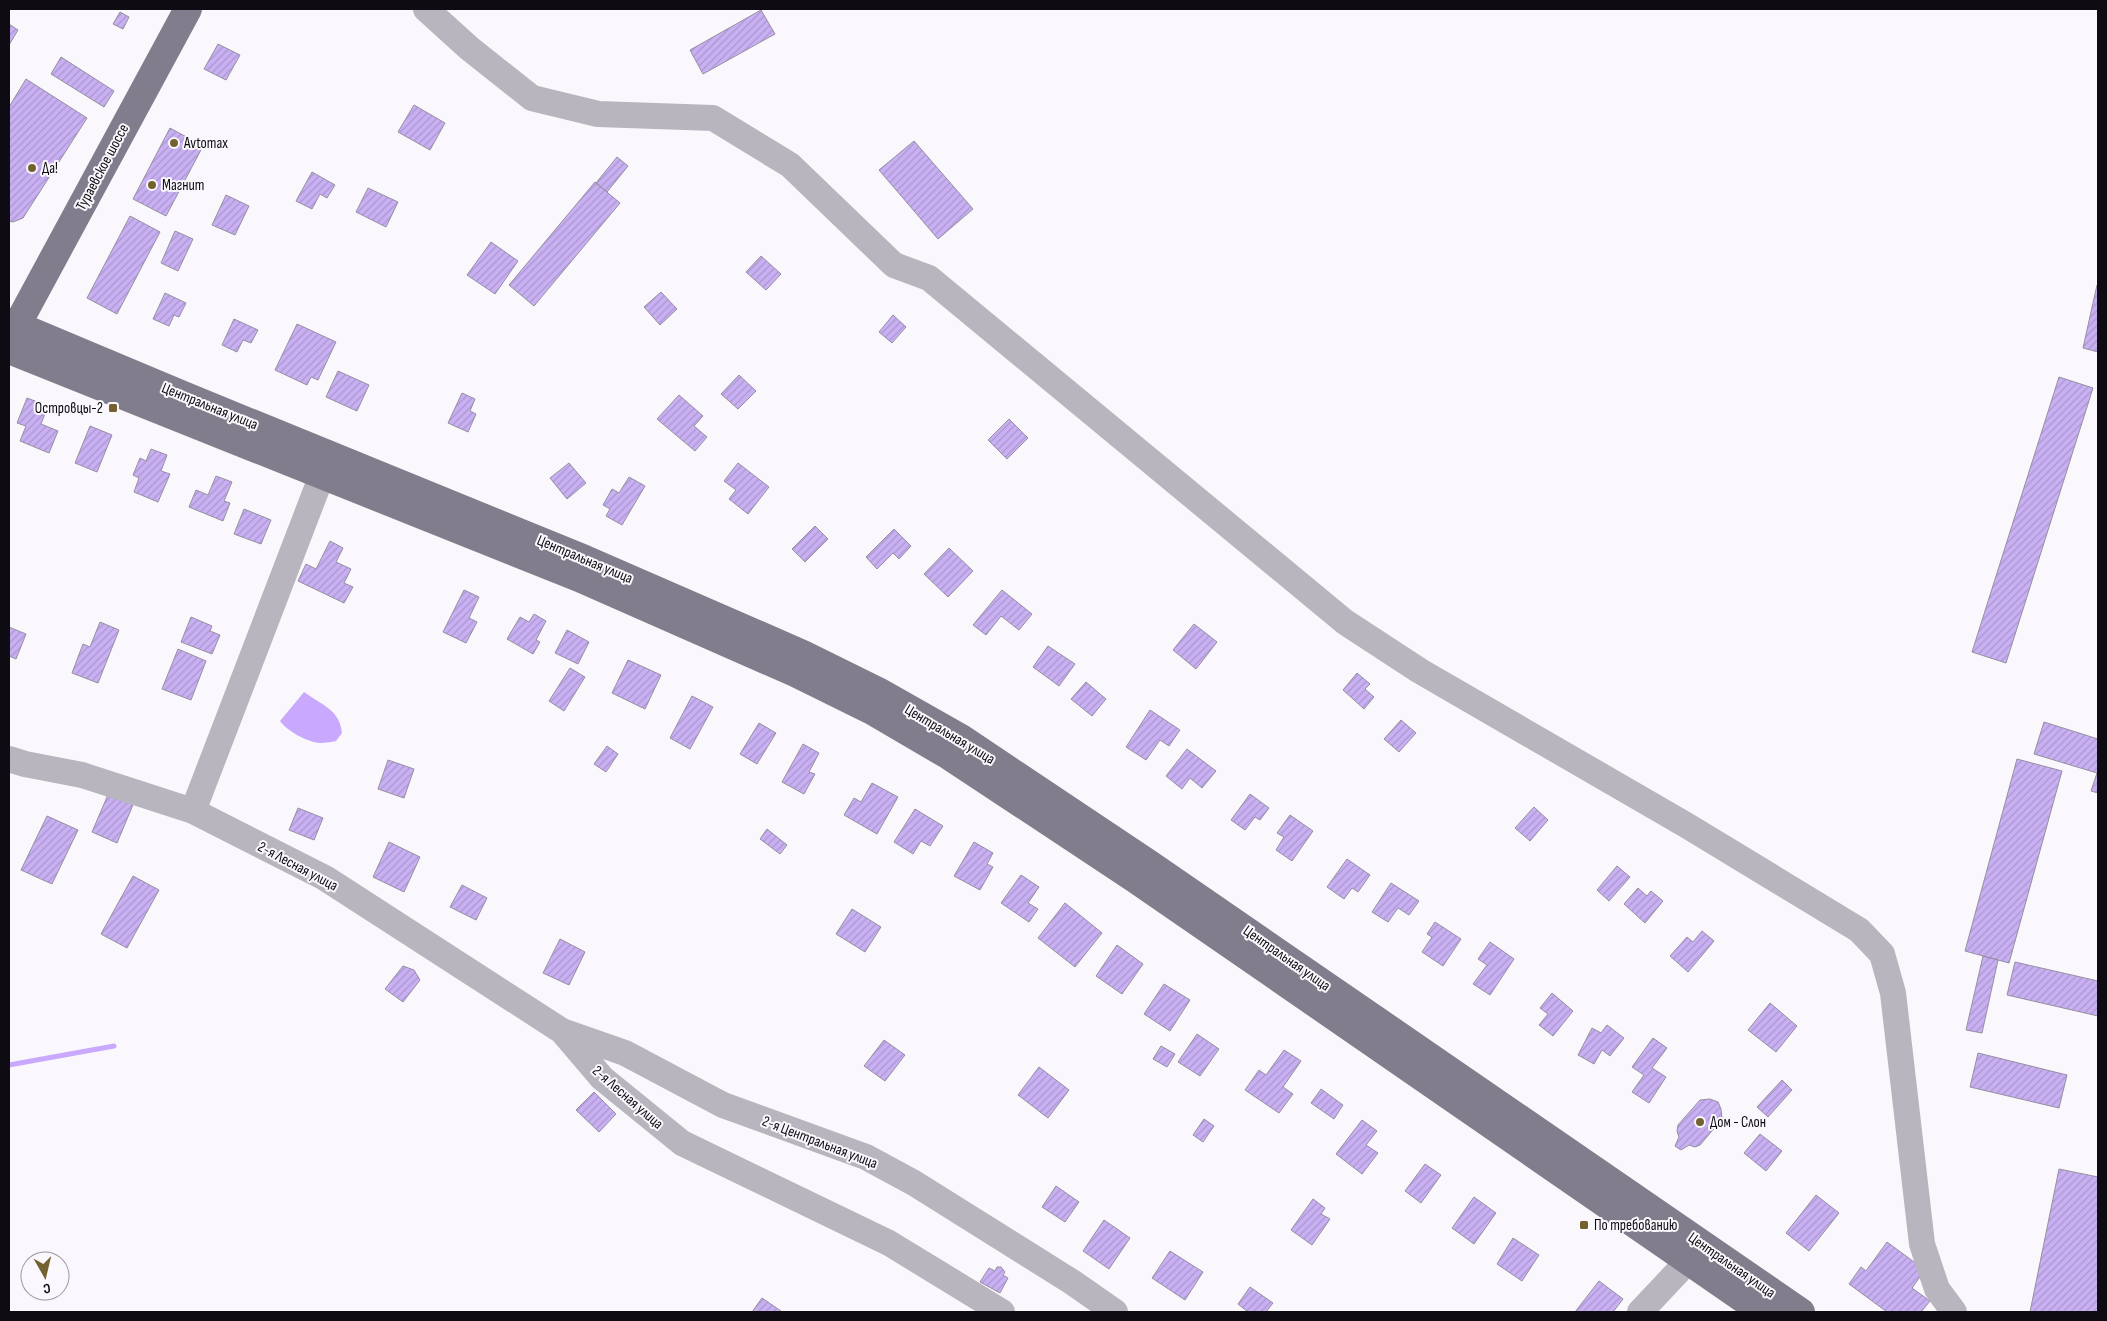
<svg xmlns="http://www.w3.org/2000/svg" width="2107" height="1321" font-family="'Sofia Sans Condensed',sans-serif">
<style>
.water{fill:#c9a9fe}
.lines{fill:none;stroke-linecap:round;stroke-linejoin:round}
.stream{stroke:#c9a9fe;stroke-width:5}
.building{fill:url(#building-hatch);stroke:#958fa1}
.minor{stroke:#b8b5be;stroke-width:26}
.major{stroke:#827d8c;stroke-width:28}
.poi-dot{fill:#736230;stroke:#faf8fc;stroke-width:2}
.labels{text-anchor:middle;stroke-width:4;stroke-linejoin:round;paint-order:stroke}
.poi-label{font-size:15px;fill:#0e0b12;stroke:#faf8fc;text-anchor:start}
.street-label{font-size:15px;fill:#0e0b12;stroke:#faf8fc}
</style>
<defs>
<pattern id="building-hatch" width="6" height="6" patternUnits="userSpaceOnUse" patternTransform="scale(1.25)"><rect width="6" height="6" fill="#c8b0f3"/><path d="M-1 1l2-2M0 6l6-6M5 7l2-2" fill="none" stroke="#ab96cf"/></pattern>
</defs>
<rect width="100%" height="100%" fill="#faf8fc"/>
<path class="water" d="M 304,692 C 322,705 340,710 342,733 L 336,741 C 331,742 325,743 320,743 C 307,742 287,731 280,721 Z"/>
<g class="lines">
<path class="stream" d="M 9,1065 L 114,1046"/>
</g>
<path class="building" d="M 761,10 L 775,34 L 703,74 L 690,50 Z
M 120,12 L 129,17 L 123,29 L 113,24 Z
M 9,24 L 18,30 L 9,45 Z
M 218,44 L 240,55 L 226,80 L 204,69 Z
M 61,57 L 114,91 L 104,107 L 51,74 Z
M 26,79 L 87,118 L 23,218 L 13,222 L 9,221 L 9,107 Z
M 414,105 L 445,123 L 430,150 L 398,132 Z
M 170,128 L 203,146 L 166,216 L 133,199 Z
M 914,141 L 973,209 L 938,239 L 879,170 Z
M 617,157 L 628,166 L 607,192 L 596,183 Z
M 312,172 L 335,185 L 327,198 L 320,194 L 312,209 L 296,201 Z
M 595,182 L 620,203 L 534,306 L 509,285 Z
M 368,188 L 398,202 L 386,227 L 356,212 Z
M 226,195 L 249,206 L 235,235 L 212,225 Z
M 130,216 L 160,232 L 117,314 L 87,298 Z
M 175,231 L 193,239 L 178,271 L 161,263 Z
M 491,242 L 518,261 L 495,294 L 467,275 Z
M 761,256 L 781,274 L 766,290 L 746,272 Z
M 2097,285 L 2098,286 L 2098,352 L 2083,348 Z
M 661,292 L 677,309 L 660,325 L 644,307 Z
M 165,293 L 186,303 L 179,317 L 174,315 L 169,326 L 153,319 Z
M 893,315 L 906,327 L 892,343 L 879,332 Z
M 234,319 L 258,330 L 251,343 L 243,340 L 237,352 L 222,345 Z
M 297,324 L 336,342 L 318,380 L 311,377 L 307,385 L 275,370 Z
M 338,371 L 369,385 L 357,411 L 326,397 Z
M 739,375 L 756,391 L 738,409 L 721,394 Z
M 2059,377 L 2093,388 L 2006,663 L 1972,652 Z
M 462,393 L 475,399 L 470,411 L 476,414 L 468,432 L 448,423 Z
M 679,395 L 703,416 L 694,426 L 707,437 L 695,451 L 657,419 Z
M 27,398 L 48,406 L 41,424 L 58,431 L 49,453 L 20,441 L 26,426 L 17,423 Z
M 1009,419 L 1028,438 L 1007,459 L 988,440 Z
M 90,426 L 112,435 L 97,472 L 75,463 Z
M 151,449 L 167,455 L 161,471 L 170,474 L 158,502 L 134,492 L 139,478 L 133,475 L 140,458 L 146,461 Z
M 569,463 L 586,483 L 567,499 L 550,478 Z
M 738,463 L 769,487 L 748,514 L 729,499 L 736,490 L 724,481 Z
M 216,476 L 232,482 L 224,501 L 230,503 L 223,521 L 189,507 L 196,490 L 208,495 Z
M 629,477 L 645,486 L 622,525 L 606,516 L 610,509 L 603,505 L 612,489 L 619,493 Z
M 244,509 L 271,520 L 261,544 L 234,534 Z
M 815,526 L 828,539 L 805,562 L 792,549 Z
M 894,529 L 911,546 L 899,559 L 893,553 L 877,569 L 866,557 Z
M 330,541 L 343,548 L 336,562 L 351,569 L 344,583 L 353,587 L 344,603 L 298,581 L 306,564 L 316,569 Z
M 949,548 L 973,571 L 948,597 L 924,574 Z
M 464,590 L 479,597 L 469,618 L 477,622 L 466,643 L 443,632 Z
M 1002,590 L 1032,614 L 1019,630 L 1001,616 L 986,635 L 973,625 Z
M 534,614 L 546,621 L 536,640 L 540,642 L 533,654 L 507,639 L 520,617 L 529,622 Z
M 191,617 L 212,626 L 210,631 L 220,635 L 212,654 L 181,642 Z
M 100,622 L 119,630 L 98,683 L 72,673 L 83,644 L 90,647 Z
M 1194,624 L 1217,642 L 1196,669 L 1173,650 Z
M 9,627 L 26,634 L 16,659 L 9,656 Z
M 567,630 L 589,642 L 578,664 L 555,653 Z
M 1048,646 L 1075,664 L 1059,686 L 1033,667 Z
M 178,649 L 206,661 L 191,700 L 162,689 Z
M 628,660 L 661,675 L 645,709 L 612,693 Z
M 570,668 L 585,677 L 564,711 L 549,701 Z
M 1357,673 L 1370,684 L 1365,689 L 1374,697 L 1364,709 L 1343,690 Z
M 1086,682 L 1106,699 L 1092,716 L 1071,699 Z
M 692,696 L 713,707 L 690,749 L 670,738 Z
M 1150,710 L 1180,730 L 1169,746 L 1160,740 L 1146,760 L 1126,747 Z
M 1401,720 L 1416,733 L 1399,752 L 1384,739 Z
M 2044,722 L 2098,739 L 2098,793 L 2091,791 L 2097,773 L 2034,754 Z
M 759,723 L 776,733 L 757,764 L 740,754 Z
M 803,744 L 819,753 L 809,772 L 815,774 L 804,794 L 782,782 Z
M 607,746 L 618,754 L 606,772 L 594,764 Z
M 1187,749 L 1216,771 L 1202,788 L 1190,778 L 1182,789 L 1166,776 Z
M 2017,759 L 2062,771 L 2009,963 L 1965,951 Z
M 388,760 L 414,769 L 404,798 L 378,789 Z
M 872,783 L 898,797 L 877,834 L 844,815 L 854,798 L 861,802 Z
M 110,790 L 135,800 L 117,843 L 92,832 Z
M 1250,794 L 1269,808 L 1260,820 L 1255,817 L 1245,830 L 1231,820 Z
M 1534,807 L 1548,820 L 1530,841 L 1515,828 Z
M 298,808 L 323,818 L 314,840 L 289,830 Z
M 915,809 L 943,826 L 930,846 L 921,841 L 913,854 L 894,842 Z
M 1290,815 L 1313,831 L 1292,861 L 1276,850 L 1284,837 L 1277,833 Z
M 47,816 L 78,830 L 52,884 L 21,870 Z
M 767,829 L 787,845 L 780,854 L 760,839 Z
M 389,842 L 420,857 L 404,892 L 373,877 Z
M 974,842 L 993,853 L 987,864 L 993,867 L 980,890 L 954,876 Z
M 1347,859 L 1370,875 L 1358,892 L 1352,888 L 1344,899 L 1327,887 Z
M 1617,866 L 1630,877 L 1609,901 L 1597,890 Z
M 1021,875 L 1039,887 L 1028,903 L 1038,909 L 1029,922 L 1001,903 Z
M 133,876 L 159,890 L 127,948 L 101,934 Z
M 1391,883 L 1419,901 L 1409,915 L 1398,908 L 1388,922 L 1372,912 Z
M 462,885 L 487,898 L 476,920 L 450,907 Z
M 1638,888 L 1647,896 L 1651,891 L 1663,901 L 1645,923 L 1624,904 Z
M 1065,903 L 1102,933 L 1075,967 L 1038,938 Z
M 852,909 L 881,927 L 865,952 L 836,934 Z
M 1435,922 L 1461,939 L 1443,966 L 1422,952 L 1432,937 L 1427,934 Z
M 1702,931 L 1714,941 L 1688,972 L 1670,956 L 1687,937 L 1693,942 Z
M 560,939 L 585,952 L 569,985 L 543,973 Z
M 1490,942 L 1514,959 L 1490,995 L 1473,984 L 1487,965 L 1478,959 Z
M 1117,945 L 1143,964 L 1122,994 L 1096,976 Z
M 1983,956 L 1998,960 L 1982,1033 L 1966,1030 Z
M 2015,962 L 2098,981 L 2098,1016 L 2007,995 Z
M 403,966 L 414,970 L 420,980 L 403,1002 L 385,989 Z
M 1164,984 L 1190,1000 L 1170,1031 L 1144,1014 Z
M 1552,993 L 1573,1011 L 1553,1036 L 1539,1025 L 1548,1014 L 1540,1008 Z
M 1770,1003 L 1797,1026 L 1776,1052 L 1748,1030 Z
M 1607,1025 L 1624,1038 L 1610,1056 L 1602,1050 L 1594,1064 L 1578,1055 L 1592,1028 L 1601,1033 Z
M 1197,1034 L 1219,1049 L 1200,1076 L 1178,1062 Z
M 1653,1038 L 1667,1048 L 1652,1068 L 1666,1077 L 1649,1103 L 1632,1092 L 1644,1075 L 1632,1067 Z
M 884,1040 L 905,1055 L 885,1081 L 864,1066 Z
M 1161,1046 L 1175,1054 L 1167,1067 L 1153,1059 Z
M 1284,1050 L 1301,1061 L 1283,1087 L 1293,1094 L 1279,1113 L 1245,1090 L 1259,1070 L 1266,1075 Z
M 1978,1053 L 2067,1075 L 2059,1108 L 1970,1087 Z
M 1039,1067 L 1069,1090 L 1048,1118 L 1018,1095 Z
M 1782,1080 L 1792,1090 L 1768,1117 L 1757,1107 Z
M 1321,1089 L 1343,1105 L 1334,1119 L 1311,1103 Z
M 594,1092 L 616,1114 L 599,1132 L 576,1110 Z
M 1710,1099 L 1718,1102 L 1721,1109 L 1722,1119 L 1700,1145 L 1695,1147 L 1689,1145 L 1681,1150 L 1675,1146 L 1679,1137 L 1677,1131 L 1678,1125 L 1700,1100 Z
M 1204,1119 L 1214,1126 L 1203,1142 L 1193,1135 Z
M 1362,1120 L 1377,1131 L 1366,1145 L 1378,1153 L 1362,1174 L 1336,1154 Z
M 1760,1134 L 1782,1151 L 1766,1171 L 1744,1153 Z
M 1425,1164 L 1441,1175 L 1421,1203 L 1405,1191 Z
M 2059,1169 L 2098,1177 L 2098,1312 L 2030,1312 Z
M 1056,1186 L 1079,1202 L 1065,1222 L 1042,1207 Z
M 1816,1195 L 1839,1213 L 1809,1251 L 1786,1233 Z
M 1474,1197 L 1496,1213 L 1474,1244 L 1452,1228 Z
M 1313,1199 L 1325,1208 L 1321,1214 L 1330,1219 L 1312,1245 L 1291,1230 Z
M 1104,1220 L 1130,1238 L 1109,1269 L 1083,1251 Z
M 1513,1238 L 1539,1255 L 1522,1281 L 1497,1264 Z
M 1887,1242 L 1925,1270 L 1912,1288 L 1930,1301 L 1921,1312 L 1887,1312 L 1849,1284 L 1861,1267 L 1866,1271 Z
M 1170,1251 L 1203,1272 L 1185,1300 L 1152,1278 Z
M 997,1267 L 1001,1267 L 1005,1272 L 1003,1275 L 1008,1278 L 1000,1293 L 980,1282 L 989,1268 L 995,1271 Z
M 1599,1281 L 1623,1299 L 1613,1312 L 1575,1312 Z
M 1250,1287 L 1273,1303 L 1266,1312 L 1248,1312 L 1238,1304 Z
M 762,1298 L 781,1311 L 780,1312 L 752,1312 Z"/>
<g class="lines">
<path class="minor" d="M 426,9 L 469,48 L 532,98 L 598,114 L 713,118 L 790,165 L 894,265 L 929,278 L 1345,622 L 1420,671 L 1686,825 L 1859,930 L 1882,954 L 1893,993 L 1922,1244 L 1937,1289 L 1954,1312
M 9,759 L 25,764 L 82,775 L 193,811 L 325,878 L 562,1031 L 602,1078 L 682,1143 L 889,1243 L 1002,1312
M 193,811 L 322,475
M 562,1031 L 625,1053 L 723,1105 L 866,1157 L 914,1183 L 1072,1282 L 1115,1312
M 1640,1312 L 1688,1261"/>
<path class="major" d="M 9,322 L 183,395 L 585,559 L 803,654 L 878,691 L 961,738 L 1148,863 L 1801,1312
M 9,340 L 188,9
M 9,350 L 579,578 L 795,673 L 872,711 L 949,756 L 1135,879 L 1762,1312"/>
</g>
<g class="poi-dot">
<circle cx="174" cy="143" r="5"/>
<circle cx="32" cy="168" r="5"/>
<circle cx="152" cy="185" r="5"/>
<rect x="108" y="403" width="10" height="10" rx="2.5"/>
<circle cx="1700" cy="1122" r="5"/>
<rect x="1579" y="1220" width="10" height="10" rx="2.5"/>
</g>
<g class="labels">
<g class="poi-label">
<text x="184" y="148">Avtomax</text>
<text x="42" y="173">Да!</text>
<text x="162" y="190">Магнит</text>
<text x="103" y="413" text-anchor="end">Островцы-2</text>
<text x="1710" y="1127">Дом - Слон</text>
<text x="1594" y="1230">По требованию</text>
</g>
<g class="street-label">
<text transform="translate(102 167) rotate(-62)" y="5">Тураевское шоссе</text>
<text transform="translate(210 406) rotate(22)" y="5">Центральная улица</text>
<text transform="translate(585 559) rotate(23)" y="5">Центральная улица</text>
<text transform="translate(950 734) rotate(31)" y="5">Центральная улица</text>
<text transform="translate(298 866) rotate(28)" y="5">2-я Лесная улица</text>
<text transform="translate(1287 958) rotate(35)" y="5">Центральная улица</text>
<text transform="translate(628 1097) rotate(41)" y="5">2-я Лесная улица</text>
<text transform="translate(820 1142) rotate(21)" y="5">2-я Центральная улица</text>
<text transform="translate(1732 1265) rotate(35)" y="5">Центральная улица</text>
</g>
</g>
<rect width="2107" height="1321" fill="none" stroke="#0e0b12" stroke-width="20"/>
<g transform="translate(45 1276) rotate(172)"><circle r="24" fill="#faf8fc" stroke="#9c999e"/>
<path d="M0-4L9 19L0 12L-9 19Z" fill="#736230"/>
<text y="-8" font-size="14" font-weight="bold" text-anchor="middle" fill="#0e0b12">С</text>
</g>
</svg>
